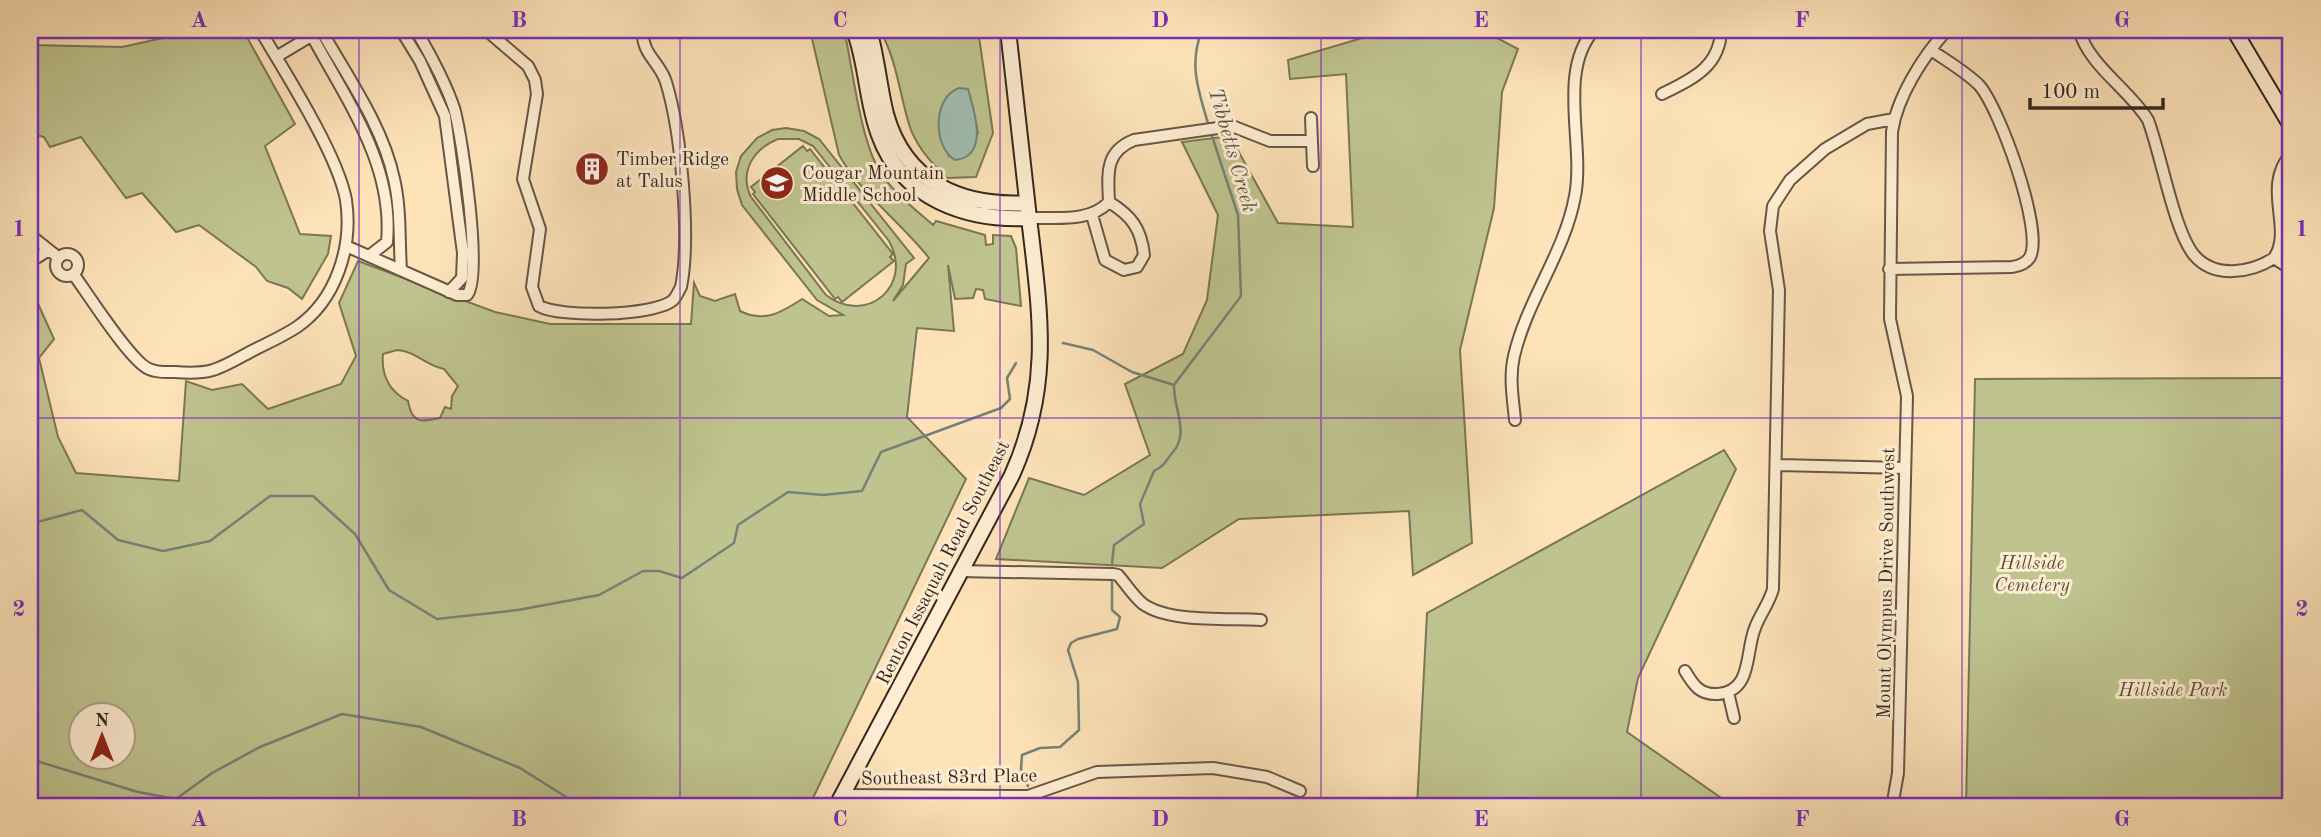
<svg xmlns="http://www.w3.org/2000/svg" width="2321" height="837" font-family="'Old Standard TT',serif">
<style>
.green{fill:#bfc48f;stroke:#7a7657;stroke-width:2;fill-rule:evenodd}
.water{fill:#a0beb1;stroke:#758277;stroke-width:2}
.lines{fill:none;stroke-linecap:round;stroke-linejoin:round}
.stream{stroke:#758277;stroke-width:2.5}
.street-casing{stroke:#675646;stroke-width:14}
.secondary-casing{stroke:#35271f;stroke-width:18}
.street{stroke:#feedd2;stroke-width:10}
.secondary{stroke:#feedd2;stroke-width:14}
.grid{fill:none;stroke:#7b2cbf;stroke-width:2;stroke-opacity:0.55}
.labels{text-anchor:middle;stroke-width:6;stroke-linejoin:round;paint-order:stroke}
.poi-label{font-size:19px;fill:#35271f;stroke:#feedd2;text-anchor:start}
.street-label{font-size:19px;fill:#35271f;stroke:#feedd2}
.park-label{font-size:19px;font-style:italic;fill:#584e3b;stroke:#feedd2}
.water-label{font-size:21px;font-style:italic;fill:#55544b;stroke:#feedd2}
.neatline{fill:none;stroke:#7b2cbf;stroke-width:2.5}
.grid-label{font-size:23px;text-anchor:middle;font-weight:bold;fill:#7b2cbf}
</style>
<rect width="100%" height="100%" fill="#fee3b9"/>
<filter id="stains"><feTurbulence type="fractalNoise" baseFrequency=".00286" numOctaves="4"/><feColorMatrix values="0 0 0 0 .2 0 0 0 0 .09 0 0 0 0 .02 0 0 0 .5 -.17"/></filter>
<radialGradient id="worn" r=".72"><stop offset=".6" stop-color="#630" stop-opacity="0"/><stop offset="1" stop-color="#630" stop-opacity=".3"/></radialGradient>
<path class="green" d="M 200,30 L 243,30 L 295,124 L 265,146 L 300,234 L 331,236 L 328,254 L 302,299 L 288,288 L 267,281 L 256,267 L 199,225 L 176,232 L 142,193 L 126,198 L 81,137 L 50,147 L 44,137 L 30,133 L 30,45 L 122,47 Z
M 810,30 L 843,30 L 845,34 C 853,70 861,147 883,176 C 896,195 916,210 933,225 L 936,221 L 985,235 L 986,245 L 993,244 L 993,235 L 1011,236 L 1016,248 L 1021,306 L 985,299 L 983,290 L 976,289 L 973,298 L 955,299 L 948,265 L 954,331 L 917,328 L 907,417 L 966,479 L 813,798 L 812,807 L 30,807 L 30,286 L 54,339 L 39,358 L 58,437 L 76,473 L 179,481 L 186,381 L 212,390 L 242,384 L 268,409 L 341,384 L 356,356 L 339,303 L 358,261 L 495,312 L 550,324 L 691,324 L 694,283 L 700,296 L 715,301 L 735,294 L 740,311 C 764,323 781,313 802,299 L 829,316 L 843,315 L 817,300 L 742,205 L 737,189 L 736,172 L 741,156 L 757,138 L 772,130 L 786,128 L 804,131 L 819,139 L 914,258 L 906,264 L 903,285 L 893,301 L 929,258 C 901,222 862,195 839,155 ZM 778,139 L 799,139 L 813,146 L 889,241 C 914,286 866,326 826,295 L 751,197 C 739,172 753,149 778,139 ZM 397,350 C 416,351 426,366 444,369 L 458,386 L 452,396 L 451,409 L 445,407 L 440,418 C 421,422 412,424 408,401 C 389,391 381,375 383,354 ZM 80,714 L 122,714 L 122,756 L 80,756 Z
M 880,30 L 978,30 L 993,133 L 976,177 L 947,178 C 932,164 915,145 909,124 C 899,92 897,61 880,30 ZM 972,106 L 978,133 L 949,156 L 939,128 Z
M 1389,30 L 1482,30 L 1518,49 L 1502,92 L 1494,208 L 1460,350 L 1472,543 L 1413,575 L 1409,511 L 1239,519 L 1162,568 L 996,559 L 1029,478 L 1084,495 L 1150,455 L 1125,384 L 1183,354 L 1207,300 L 1218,215 L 1182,142 L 1230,136 L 1278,223 L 1353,227 L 1346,74 L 1290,79 L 1288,60 Z
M 803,146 L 807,151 L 810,149 L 893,254 L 890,257 L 894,261 L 842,302 L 838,297 L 835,299 L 753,194 L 755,192 L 751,187 Z
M 2291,378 L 2291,807 L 1966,807 L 1975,379 Z
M 1724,450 L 1736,469 L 1638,678 L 1627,732 L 1734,807 L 1417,807 L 1427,613 Z"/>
<path class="water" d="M 959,88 L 968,89 C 974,110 990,157 955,160 C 932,146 933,97 959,88 Z"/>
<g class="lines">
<path class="stream" d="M 1202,30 C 1188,66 1199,91 1209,127
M 1063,343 L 1093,350 L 1132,372 L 1174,385
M 30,524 L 82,510 L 118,540 L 163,551 L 210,541 L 270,496 L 313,496 L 355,534 L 389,590 L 437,619 L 518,610 L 599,595 L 643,571 L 659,571 L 682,578 L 734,543 L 738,525 L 788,492 L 823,495 L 862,491 L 881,452 L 1001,408 L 1010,399 L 1007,378 L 1016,363
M 1112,563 L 1114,545 L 1144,524 L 1140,504 L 1154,471 C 1166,465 1165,461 1173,452 C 1190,433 1173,407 1174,385 L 1241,296 L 1238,215 L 1211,133
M 30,759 L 138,792 L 176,799 L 212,773 L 260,747 L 342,714 L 421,727 L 520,768 L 582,807
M 1028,786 L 1021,769 L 1022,755 L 1040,748 L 1060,747 L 1079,730 L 1078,682 L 1068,650 L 1071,643 L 1078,639 L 1117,629 L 1120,617 L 1112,610 L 1112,581
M 1032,802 L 1032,807"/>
<g class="street-casing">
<path id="street" d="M 321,30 C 347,76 383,126 394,179 C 401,208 399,240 401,270
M 401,30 L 420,61 L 445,116 L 463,253 L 462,278 L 449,292
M 486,30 L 528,66 L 535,80 L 537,94 L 523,179 L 540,229 L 532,287 L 539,306 C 561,318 652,316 672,301 C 676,298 678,292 681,287 C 691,237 681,131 666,82 C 660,62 641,54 643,30
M 2079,30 C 2089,66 2129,89 2148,120 C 2161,154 2174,231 2194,255 C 2214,279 2251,273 2274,258 C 2294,229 2261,187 2291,154
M 312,36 C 347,101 394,165 387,242 L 369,256
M 276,57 L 316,33
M 1662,94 C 1692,79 1720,67 1721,30
M 1311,118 L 1313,166
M 1092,215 L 1105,260 L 1124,270 L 1137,267 L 1144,255 C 1141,229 1132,216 1109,202
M 1029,218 C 1056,217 1089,223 1109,202 C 1108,175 1104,152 1134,140 L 1232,126 L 1270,141 L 1312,141
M 30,235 L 59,258
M 346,246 L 457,295 L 467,295 C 483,278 462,135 454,108 C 445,81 430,54 416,30
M56 265a11 11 0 1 1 22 0a11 11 0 1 1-22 0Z
M 2274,258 L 2291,269
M 30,262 L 47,251
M 1889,269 L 2012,267 C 2019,266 2026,264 2030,257 C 2044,230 1999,107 1979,85 C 1966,72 1947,61 1931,50
M 74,275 C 88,294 131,362 149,369 C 157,373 167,372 175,372 C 212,375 219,369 250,352 C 265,344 282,337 297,327 C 336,300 353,247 346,200 C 338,155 285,72 260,30
M 1515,420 C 1513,399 1509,377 1514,356 C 1527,300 1565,252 1575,196 C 1585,144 1557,72 1594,30
M 1777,465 L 1905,468
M 959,571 L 1113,574 L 1118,575 C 1126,584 1133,596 1143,604 C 1170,623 1228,618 1261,620
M 1685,671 C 1694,686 1700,695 1718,694 C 1753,691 1745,652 1755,628 C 1760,614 1769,604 1773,589 L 1779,290 L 1770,231 L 1773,206 L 1790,180 L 1825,149 L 1867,124 L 1894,119
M 1728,692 L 1734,718
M 842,795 L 1028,796 L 1097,772 L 1213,768 L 1267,777 L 1300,791
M 1892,807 L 1898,773 L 1907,396 L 1890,319 L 1892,132 C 1897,97 1923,56 1947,30"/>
</g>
<g class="secondary-casing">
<path id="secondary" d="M 854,30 C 867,64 866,101 879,135 C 902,199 967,221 1029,218
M 869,30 C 877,57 879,86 886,114 C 905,183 962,207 1027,203
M 2234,30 L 2291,126
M 836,807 L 1012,475 C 1054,382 1039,307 1028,209 C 1021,149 1015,90 1008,30"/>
</g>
<use href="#street" class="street"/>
<use href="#secondary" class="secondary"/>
</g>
<path class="grid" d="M 359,30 L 359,807M 680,30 L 680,807M 1000,30 L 1000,807M 1321,30 L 1321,807M 1641,30 L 1641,807M 1962,30 L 1962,807M 30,418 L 2291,418"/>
<defs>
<g id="building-disc" transform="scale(1.75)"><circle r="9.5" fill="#8f2418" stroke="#feedd2"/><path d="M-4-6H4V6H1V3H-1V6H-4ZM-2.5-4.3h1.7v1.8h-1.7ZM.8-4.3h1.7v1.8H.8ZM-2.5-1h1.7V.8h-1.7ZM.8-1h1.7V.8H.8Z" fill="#fff"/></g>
<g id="school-disc" transform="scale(1.75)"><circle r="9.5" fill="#8f2418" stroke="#feedd2"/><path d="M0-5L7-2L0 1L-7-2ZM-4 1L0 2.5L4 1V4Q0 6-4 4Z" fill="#fff"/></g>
</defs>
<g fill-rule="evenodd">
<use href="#building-disc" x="592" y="169"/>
<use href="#school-disc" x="777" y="183"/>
</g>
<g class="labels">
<g class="poi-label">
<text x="616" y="165">Timber Ridge<tspan x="616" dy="22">at Talus</tspan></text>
<text x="802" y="179">Cougar Mountain<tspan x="802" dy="22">Middle School</tspan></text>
</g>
<g class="street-label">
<text transform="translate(942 562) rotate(-63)" y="7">Renton Issaquah Road Southeast</text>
<text transform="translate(1885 583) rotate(-89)" y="7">Mount Olympus Drive Southwest</text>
<text transform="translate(949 776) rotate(-1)" y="7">Southeast 83rd Place</text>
</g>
<g class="park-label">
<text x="2032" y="569">Hillside<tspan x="2032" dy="22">Cemetery</tspan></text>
<text x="2173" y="696">Hillside Park</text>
</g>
<g class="water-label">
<text transform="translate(1233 150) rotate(74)" y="7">Tibbetts Creek</text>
</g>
</g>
<rect width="2321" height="837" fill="none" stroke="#fee3b9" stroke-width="77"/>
<g transform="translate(102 736)"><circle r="33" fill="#feedd2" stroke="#ae9e8a" stroke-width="2"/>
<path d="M0-5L12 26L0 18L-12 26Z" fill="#8f2418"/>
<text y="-10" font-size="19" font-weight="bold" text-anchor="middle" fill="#35271f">N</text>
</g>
<path d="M2030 98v10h133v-10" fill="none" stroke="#35271f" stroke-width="3.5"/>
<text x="2041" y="98" font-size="21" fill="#35271f" stroke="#feedd2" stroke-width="5" paint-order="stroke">100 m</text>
<rect x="38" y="38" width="2244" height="760" class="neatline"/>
<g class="grid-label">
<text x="199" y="27">A</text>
<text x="519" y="27">B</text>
<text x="840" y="27">C</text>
<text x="1160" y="27">D</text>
<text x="1481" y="27">E</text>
<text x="1802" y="27">F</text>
<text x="2122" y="27">G</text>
<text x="19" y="236">1</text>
<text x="2302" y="236">1</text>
<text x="19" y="616">2</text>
<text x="2302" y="616">2</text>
<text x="199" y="826">A</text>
<text x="519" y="826">B</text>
<text x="840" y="826">C</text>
<text x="1160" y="826">D</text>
<text x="1481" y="826">E</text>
<text x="1802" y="826">F</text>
<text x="2122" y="826">G</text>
</g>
<rect width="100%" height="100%" filter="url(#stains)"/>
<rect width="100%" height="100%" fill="url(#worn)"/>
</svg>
